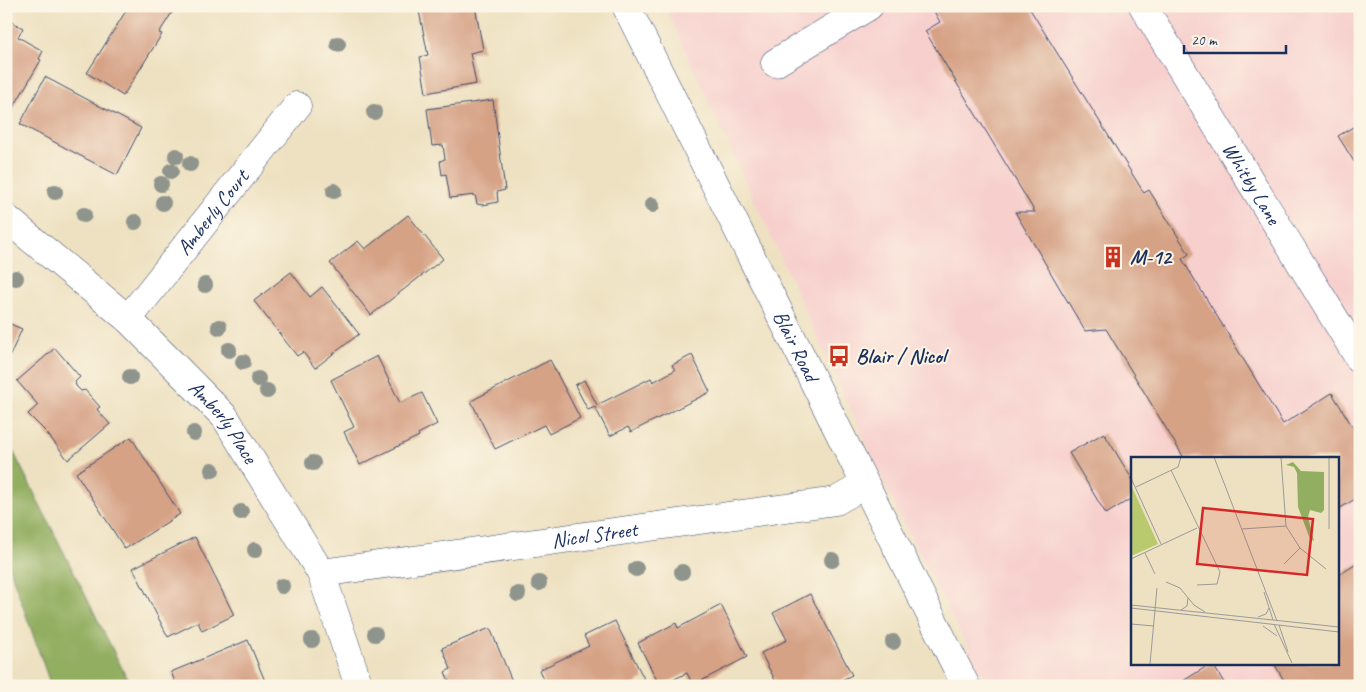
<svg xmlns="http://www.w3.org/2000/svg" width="1366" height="692" font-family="Caveat,sans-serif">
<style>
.built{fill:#f7d0ce;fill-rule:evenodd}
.forest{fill:#92ae60;stroke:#566e5f}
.building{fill:#d6a286}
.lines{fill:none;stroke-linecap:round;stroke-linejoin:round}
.minor-casing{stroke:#3b4a6d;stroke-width:29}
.minor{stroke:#fff;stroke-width:28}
.tree{fill:#8f958d}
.labels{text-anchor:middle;stroke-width:4;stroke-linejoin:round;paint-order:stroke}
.street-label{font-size:21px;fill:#1b2f5e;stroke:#fcf5e5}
.poi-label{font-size:21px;font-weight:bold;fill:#1b2f5e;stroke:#fcf5e5;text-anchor:start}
.inset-road{fill:none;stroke:#9a9a99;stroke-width:1}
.view{fill:#d62828;fill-opacity:0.15;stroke:#d62828;stroke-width:2.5}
.inset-edge{fill:none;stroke:#1b2f5e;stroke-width:2.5}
</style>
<rect width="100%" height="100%" fill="#fcf5e5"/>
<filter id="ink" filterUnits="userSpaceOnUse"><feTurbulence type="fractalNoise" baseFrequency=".02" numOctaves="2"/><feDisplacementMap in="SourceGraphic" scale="10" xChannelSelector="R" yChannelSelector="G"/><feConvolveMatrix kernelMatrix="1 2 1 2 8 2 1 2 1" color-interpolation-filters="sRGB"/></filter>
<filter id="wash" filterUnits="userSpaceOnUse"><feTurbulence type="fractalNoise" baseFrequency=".0096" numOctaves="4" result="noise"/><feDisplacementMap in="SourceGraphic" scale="20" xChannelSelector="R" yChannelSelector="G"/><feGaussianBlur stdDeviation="1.12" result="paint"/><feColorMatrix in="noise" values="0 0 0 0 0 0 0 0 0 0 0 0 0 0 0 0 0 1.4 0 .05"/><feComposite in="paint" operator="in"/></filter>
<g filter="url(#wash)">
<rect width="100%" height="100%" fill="#eee1c1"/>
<path class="built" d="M 665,6 L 1360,6 L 1360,686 L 988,686 L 900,517 ZM 1132,458 L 1337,458 L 1337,663 L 1132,663 Z"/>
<path class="forest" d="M 6,449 L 14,453 L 131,686 L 51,686 L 6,558 Z"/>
<g id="blocks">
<path class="building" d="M 129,6 L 164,6 L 173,11 L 159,33 L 162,34 L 123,96 L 87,73 Z
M 418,6 L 475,6 L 483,50 L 470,53 L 476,84 L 426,93 L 420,57 L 428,55 Z
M 934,6 L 1028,6 L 1144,193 L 1149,190 L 1189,254 L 1182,259 L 1283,424 L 1332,393 L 1360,439 L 1360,496 L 1337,510 L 1337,458 L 1201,458 L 1200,456 L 1184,458 L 1106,329 L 1085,331 L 1015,212 L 1035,212 L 925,31 L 940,22 L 932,8 Z
M 6,19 L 23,28 L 18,37 L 43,51 L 39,59 L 41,60 L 9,115 L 6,114 Z
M 45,77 L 141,128 L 117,175 L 20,124 Z
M 493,100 L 505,190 L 497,192 L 498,202 L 483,205 L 477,204 L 475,195 L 450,198 L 446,174 L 442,175 L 440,161 L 445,159 L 443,145 L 432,146 L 427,109 Z
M 1360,123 L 1360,171 L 1338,136 Z
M 408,215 L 443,259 L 371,315 L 330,263 L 358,241 L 365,249 Z
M 291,272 L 310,297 L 322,287 L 359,334 L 315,368 L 303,352 L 297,356 L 254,301 Z
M 6,322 L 22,329 L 6,364 Z
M 55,348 L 80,377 L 75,382 L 76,386 L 81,391 L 85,390 L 100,407 L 97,409 L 99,412 L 110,424 L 68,460 L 46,432 L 28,414 L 38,405 L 17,381 Z
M 692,355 L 710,392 L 631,432 L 628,427 L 610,436 L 595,407 L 588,410 L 575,385 L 584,380 L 597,405 L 651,378 L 653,382 L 675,370 L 672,365 Z
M 377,356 L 400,403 L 422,393 L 437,424 L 418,434 L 419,436 L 360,465 L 344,432 L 354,427 L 331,380 Z
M 550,360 L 580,418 L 549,434 L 544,425 L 495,449 L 471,401 Z
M 1104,433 L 1132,479 L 1132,498 L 1106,514 L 1069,453 Z
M 131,437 L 180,514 L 125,549 L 76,473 Z
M 195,537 L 234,615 L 202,631 L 198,622 L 168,637 L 133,568 Z
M 1360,562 L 1360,686 L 1287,686 L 1274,663 L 1337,663 L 1337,576 Z
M 810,594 L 852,675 L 830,686 L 811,686 L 809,682 L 802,686 L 778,686 L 761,653 L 787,640 L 773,613 Z
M 721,605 L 747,657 L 693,685 L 687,673 L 660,686 L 638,643 L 676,623 L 678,628 Z
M 615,621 L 644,679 L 631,686 L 546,686 L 539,670 L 589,646 L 584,636 Z
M 490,628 L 514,686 L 451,686 L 445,672 L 451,669 L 442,648 Z
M 248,640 L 265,681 L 257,684 L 258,686 L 177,686 L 171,672 Z
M 1212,663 L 1226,686 L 1175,686 Z"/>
</g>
</g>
<g filter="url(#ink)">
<use href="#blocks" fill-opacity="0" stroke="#3b4a6d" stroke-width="1"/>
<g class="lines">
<g class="minor-casing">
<g id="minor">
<path id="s1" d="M 626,6 L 966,686"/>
<path id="s2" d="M 1143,6 L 1360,360"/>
<path d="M 775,63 L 869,6"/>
<path id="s3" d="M 6,218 L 128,319 L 225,417 L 321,573 L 359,686"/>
<path id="s4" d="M 128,319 L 297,106"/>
<path id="s5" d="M 321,573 L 836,501 L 864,485"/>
</g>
</g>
<use href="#minor" class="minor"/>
</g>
<g class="tree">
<circle cx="338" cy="44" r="8"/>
<circle cx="374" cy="112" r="8"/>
<circle cx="176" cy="156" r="8"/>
<circle cx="190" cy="164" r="8"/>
<circle cx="171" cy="171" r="8"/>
<circle cx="161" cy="184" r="8"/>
<circle cx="334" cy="191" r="8"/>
<circle cx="55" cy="192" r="8"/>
<circle cx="163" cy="203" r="8"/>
<circle cx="652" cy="205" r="8"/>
<circle cx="84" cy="215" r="8"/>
<circle cx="135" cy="222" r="8"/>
<circle cx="16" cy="278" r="8"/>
<circle cx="205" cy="285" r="8"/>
<circle cx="219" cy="327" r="8"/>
<circle cx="229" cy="350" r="8"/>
<circle cx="243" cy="362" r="8"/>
<circle cx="130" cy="377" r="8"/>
<circle cx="258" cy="379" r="8"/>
<circle cx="267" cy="391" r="8"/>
<circle cx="194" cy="433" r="8"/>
<circle cx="313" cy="463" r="8"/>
<circle cx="212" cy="470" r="8"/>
<circle cx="241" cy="512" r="8"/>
<circle cx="255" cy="550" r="8"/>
<circle cx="832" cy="560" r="8"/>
<circle cx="636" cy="569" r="8"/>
<circle cx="682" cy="572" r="8"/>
<circle cx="539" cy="583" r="8"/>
<circle cx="282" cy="586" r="8"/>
<circle cx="518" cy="594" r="8"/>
<circle cx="375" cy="634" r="8"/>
<circle cx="312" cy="640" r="8"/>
<circle cx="893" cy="642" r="8"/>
</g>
</g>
<defs>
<g id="building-bare" transform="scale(1.725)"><path d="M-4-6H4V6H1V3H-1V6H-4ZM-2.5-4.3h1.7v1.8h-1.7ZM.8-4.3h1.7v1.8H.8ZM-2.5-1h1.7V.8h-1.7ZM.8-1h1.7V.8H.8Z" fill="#c8321e" stroke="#fcf5e5" stroke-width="2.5" paint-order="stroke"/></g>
<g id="bus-bare" transform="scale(1.725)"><path d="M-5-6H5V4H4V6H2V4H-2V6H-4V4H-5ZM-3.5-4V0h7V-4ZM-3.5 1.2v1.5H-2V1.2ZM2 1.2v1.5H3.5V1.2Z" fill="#c8321e" stroke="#fcf5e5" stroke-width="2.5" paint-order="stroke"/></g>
</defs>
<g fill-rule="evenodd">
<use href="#building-bare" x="1113" y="257"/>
<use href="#bus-bare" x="839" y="356"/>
</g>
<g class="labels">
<g class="street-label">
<text dy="7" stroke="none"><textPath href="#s2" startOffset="208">Whitby Lane</textPath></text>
<text dy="7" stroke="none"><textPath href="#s4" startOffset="136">Amberly Court</textPath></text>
<text dy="7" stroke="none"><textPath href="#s1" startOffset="380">Blair Road</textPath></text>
<text dy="7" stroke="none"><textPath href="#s3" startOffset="299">Amberly Place</textPath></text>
<text dy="7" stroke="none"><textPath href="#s5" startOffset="276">Nicol Street</textPath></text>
</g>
<g class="poi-label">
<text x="1130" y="264">M-12</text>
<text x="856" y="363">Blair / Nicol</text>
</g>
</g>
<g transform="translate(1131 457)">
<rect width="208" height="208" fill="#eee1c1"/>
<path d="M 0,28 L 27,87 L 0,99 Z" fill="#b8ca6d"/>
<path d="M 162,5 L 170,14 L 193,15 L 193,53 L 190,56 L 179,53 L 177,60 L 183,84 L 179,82 L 167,50 L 166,16 L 163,10 L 155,8 Z" fill="#92ae60"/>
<path class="inset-road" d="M 83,0 L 146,164M 150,0 L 155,69 L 169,91 L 195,112M 198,0 L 198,72M 40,13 L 89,115 L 86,127 L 66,128M 0,21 L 30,87M 5,30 L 47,10 L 50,0M 111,72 L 155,69M 14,96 L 24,117M 0,102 L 66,71M 153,107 L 169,91M 35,125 L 49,131 L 63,148 L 74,155M 133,135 L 142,163M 0,148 L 208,170M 0,151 L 208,175M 50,153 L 56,149 L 57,141M 127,160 L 135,157 L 138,151M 0,167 L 23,169M 143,167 L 161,206M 148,168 L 157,195M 132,169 L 146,179M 19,207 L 26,131"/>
<path class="view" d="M 72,51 L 182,62 L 176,118 L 66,107 Z"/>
<rect width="208" height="208" class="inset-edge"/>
</g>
<rect width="1366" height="692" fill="none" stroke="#fcf5e5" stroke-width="25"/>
<path d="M1184 45v8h102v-8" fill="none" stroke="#1b2f5e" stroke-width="2.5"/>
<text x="1191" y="45" font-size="15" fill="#1b2f5e" stroke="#fcf5e5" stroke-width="4" paint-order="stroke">20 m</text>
</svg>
